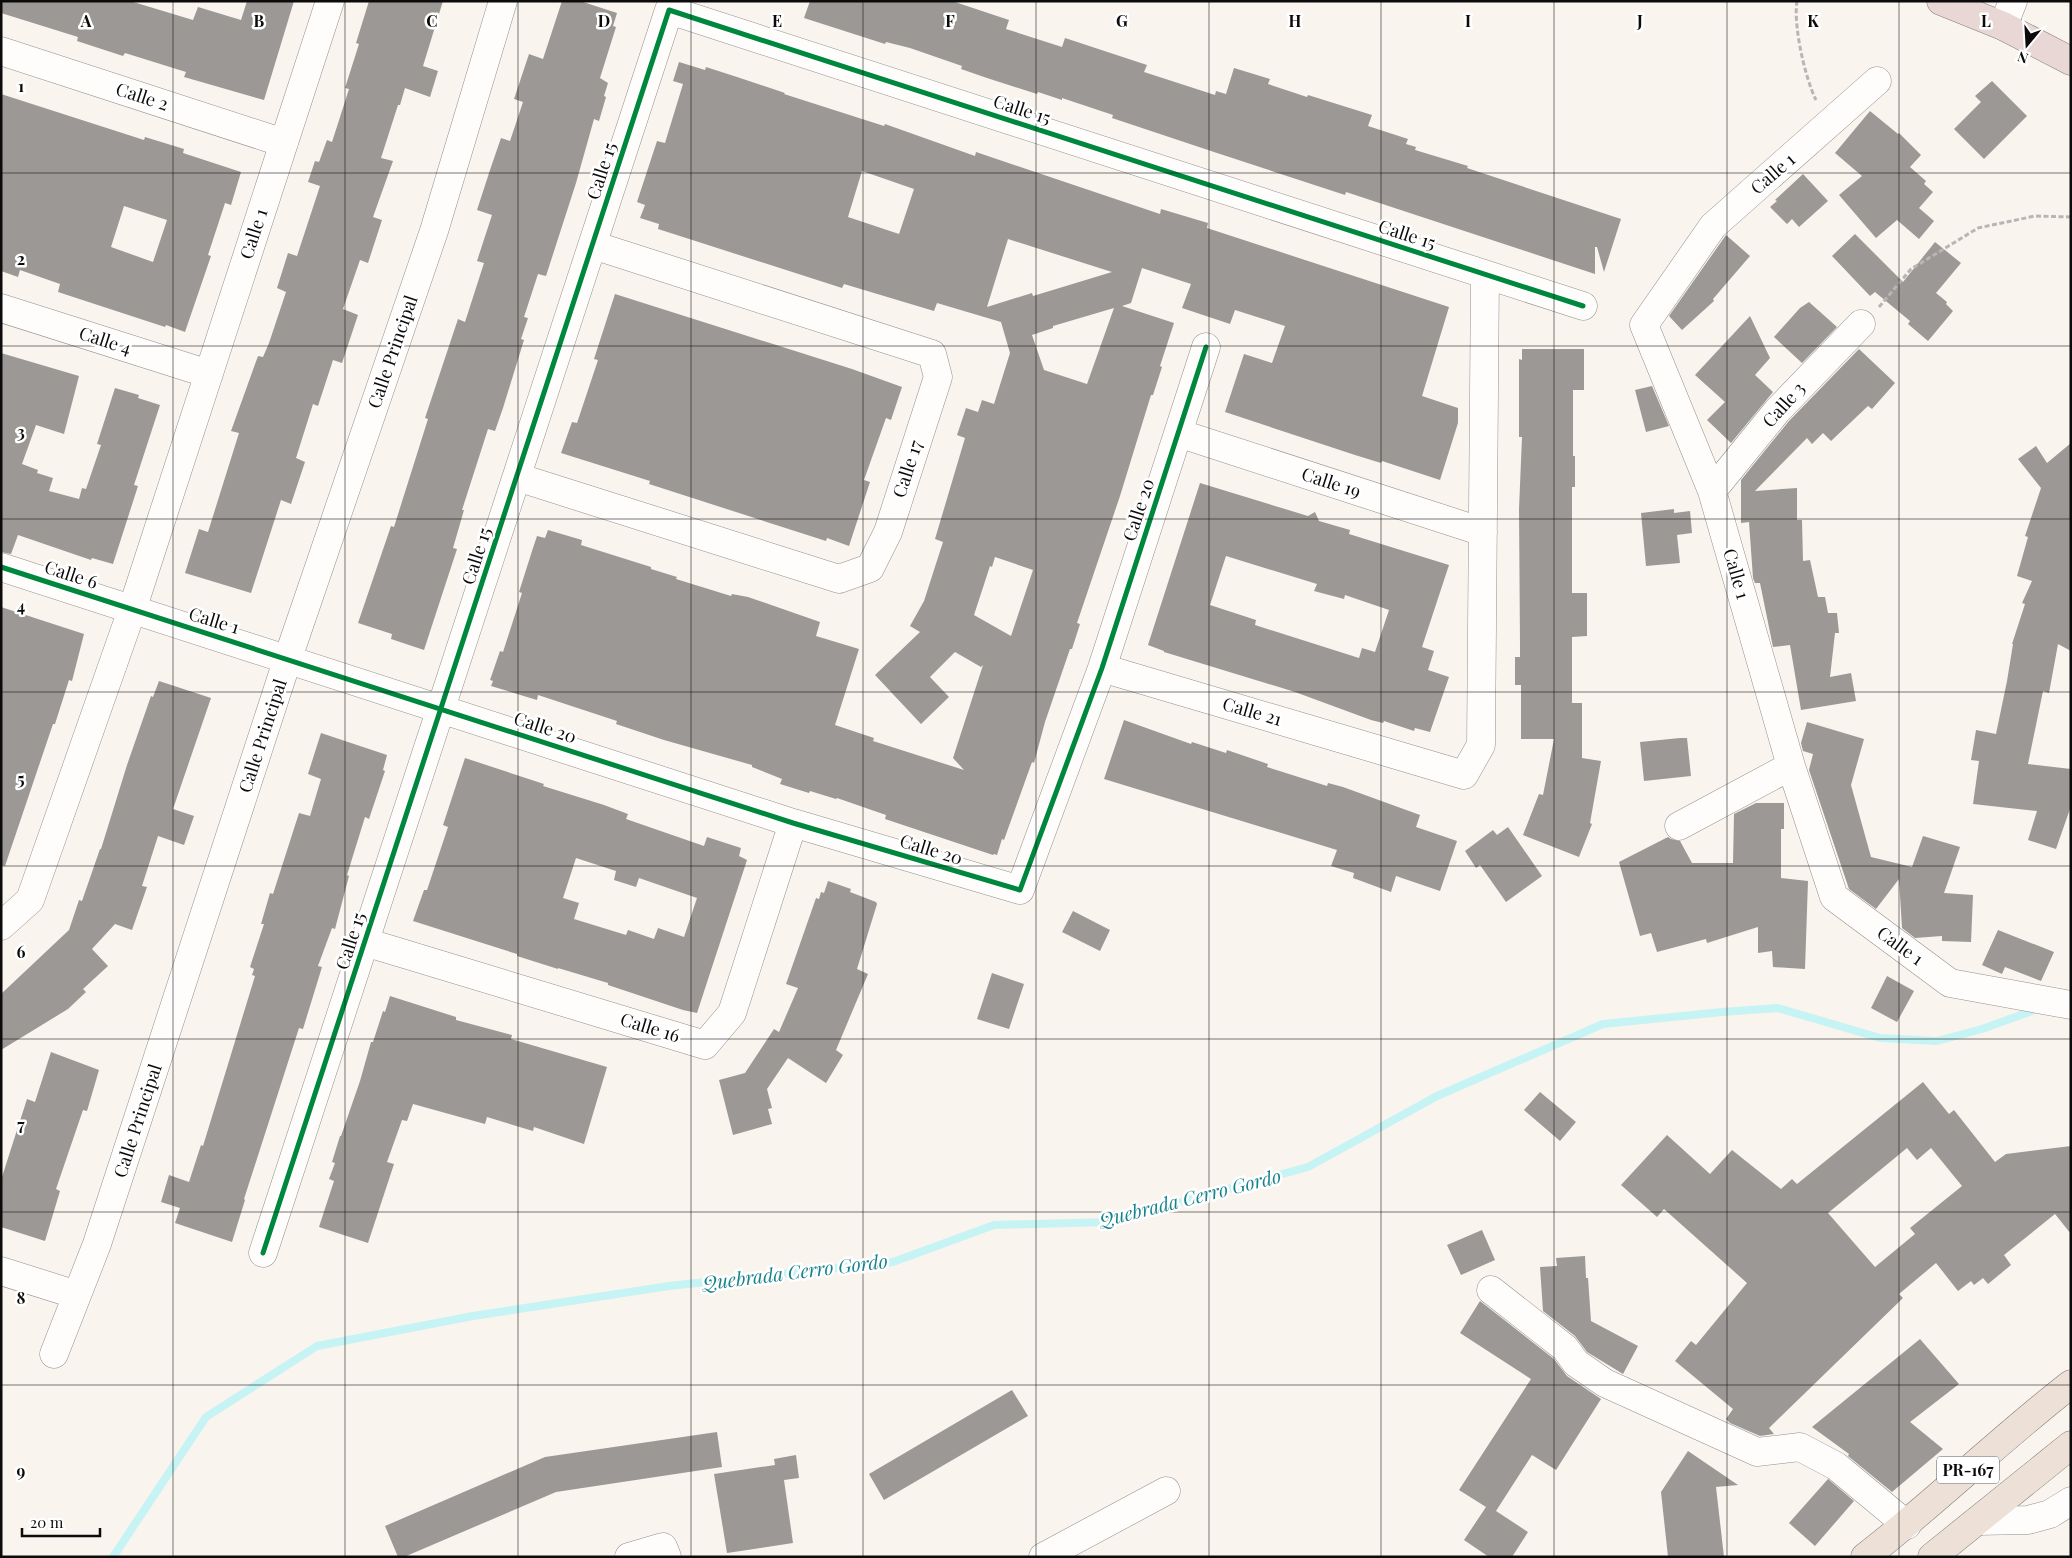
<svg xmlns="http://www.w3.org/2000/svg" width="2072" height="1558" font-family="'Playfair Display',serif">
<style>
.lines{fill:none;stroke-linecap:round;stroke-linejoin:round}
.stream{stroke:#c6f3f3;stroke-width:8}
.building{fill:#9c9895;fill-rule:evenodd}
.minor-casing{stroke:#93908d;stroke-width:29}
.major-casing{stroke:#807d7a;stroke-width:29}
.highway-casing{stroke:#807d7a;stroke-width:29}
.path{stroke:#b7b6b5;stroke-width:3;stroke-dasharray:5 2.5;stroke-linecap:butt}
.minor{stroke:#fefdfc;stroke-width:28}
.major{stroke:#ece0d7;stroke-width:28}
.highway{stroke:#e8d7d4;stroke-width:28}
.cycleway-casing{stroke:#fff;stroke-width:8}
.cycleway{stroke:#00873e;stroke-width:5}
.grid{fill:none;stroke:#0b0b0b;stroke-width:1;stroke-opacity:0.55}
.labels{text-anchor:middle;stroke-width:5;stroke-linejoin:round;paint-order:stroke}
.shield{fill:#fff;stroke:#545454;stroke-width:1}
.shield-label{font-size:16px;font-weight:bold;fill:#0b0b0b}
.street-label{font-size:18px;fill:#0b0b0b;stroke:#fff}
.water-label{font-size:19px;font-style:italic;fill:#16828c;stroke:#fff}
.grid-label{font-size:16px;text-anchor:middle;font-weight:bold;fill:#0b0b0b;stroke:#fff;stroke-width:5;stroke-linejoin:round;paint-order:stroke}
</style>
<rect width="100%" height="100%" fill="#faf4ee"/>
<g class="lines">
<path class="stream" d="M 113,1557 L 206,1417 L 317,1346 L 473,1316 L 669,1286 L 893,1262 L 994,1225 L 1108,1222 L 1308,1167 L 1437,1096 L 1603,1024 L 1722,1012 L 1778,1008 L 1880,1038 L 1937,1041 L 1982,1029 L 2032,1011"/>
</g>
<path class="building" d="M 1,1 L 130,1 L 193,20 L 198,7 L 241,20 L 247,1 L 294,1 L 264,100 L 184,77 L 186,72 L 125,53 L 123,56 L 77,41 L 78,37 L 1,13 Z
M 369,1 L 443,1 L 423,66 L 438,71 L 430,97 L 405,88 L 400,105 L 398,105 L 381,158 L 393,161 L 373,217 L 382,220 L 368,263 L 360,260 L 343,309 L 358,315 L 342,363 L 333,360 L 318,406 L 313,404 L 296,458 L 305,462 L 291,504 L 281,500 L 251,593 L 185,573 L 199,529 L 208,532 L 239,433 L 231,431 L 258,356 L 263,357 L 269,343 L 286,292 L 277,288 L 288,253 L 297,256 L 320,186 L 308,182 L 315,161 L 319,162 L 327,140 L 332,142 L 349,89 L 345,88 L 359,44 L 356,43 Z
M 562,1 L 580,1 L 617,13 L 613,26 L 616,27 L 600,78 L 608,83 L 604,96 L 606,97 L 599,121 L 594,119 L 576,183 L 546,276 L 538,274 L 524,317 L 528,318 L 521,339 L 524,340 L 503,408 L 495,431 L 488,429 L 462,510 L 464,510 L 453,548 L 457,549 L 424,650 L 391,639 L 392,634 L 358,623 L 391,526 L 394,527 L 428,419 L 425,418 L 458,319 L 465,322 L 484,263 L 477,261 L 492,215 L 477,210 L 490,170 L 501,138 L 510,141 L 523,102 L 514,99 L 529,54 L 543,59 Z
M 810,1 L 952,1 L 1009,20 L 1006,29 L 1062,47 L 1065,38 L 1147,65 L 1144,72 L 1215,95 L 1216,91 L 1226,94 L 1234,68 L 1270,79 L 1268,84 L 1307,97 L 1308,95 L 1372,115 L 1368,126 L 1408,139 L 1406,144 L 1416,147 L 1415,150 L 1468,166 L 1467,168 L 1621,219 L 1604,272 L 1597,247 L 1595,247 L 1595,274 L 1346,192 L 1345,195 L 1214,152 L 1112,118 L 1113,115 L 1062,98 L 1062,100 L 1038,92 L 1037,94 L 987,78 L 961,69 L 962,66 L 910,48 L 886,42 L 885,44 L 804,18 Z
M 679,62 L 705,70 L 706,67 L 737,77 L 785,93 L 784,94 L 884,126 L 885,124 L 975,156 L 976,152 L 1160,214 L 1161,209 L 1208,223 L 1207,228 L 1449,307 L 1422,396 L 1458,408 L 1458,423 L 1440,480 L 1382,461 L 1381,463 L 1355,455 L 1225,412 L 1244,354 L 1272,363 L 1285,326 L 1235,310 L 1230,324 L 1182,308 L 1191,284 L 1142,268 L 1131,303 L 1122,306 L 1174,323 L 1160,366 L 1162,367 L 1153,395 L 1151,395 L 1120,496 L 1077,623 L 1080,624 L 1072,649 L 1070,649 L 1045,722 L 1034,763 L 1032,762 L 1004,840 L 1002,839 L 997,855 L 994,854 L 993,855 L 885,819 L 886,815 L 837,798 L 836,799 L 810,791 L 809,793 L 780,784 L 782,779 L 752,767 L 752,765 L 664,740 L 616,724 L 617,721 L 538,695 L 537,700 L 491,686 L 493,681 L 490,680 L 500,651 L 503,652 L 522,593 L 519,592 L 533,548 L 537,536 L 545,538 L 548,530 L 582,540 L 581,545 L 651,567 L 651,569 L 677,577 L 676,579 L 731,596 L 732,594 L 748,597 L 820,622 L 816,636 L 859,649 L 835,725 L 874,738 L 873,741 L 964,770 L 953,758 L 983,665 L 981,667 L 955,652 L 930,677 L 949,697 L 921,724 L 875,675 L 920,632 L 910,626 L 924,601 L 943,542 L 935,539 L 965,438 L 957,435 L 966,408 L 978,412 L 982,400 L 994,404 L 1010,353 L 1001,322 L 937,303 L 934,311 L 844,284 L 842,288 L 658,229 L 659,224 L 640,218 L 645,205 L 637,202 L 657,141 L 665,143 L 683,84 L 673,81 ZM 862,171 L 914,189 L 899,234 L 848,217 ZM 1008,239 L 1112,272 L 1033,296 L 1032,293 L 987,307 ZM 1114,308 L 1087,384 L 1044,370 L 1032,335 L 1053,328 L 1053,326 ZM 995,557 L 1033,570 L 1011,636 L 974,615 L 990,566 L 992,567 Z
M 1992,81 L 2027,116 L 1984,159 L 1954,129 L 1981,102 L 1975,96 Z
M 1,94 L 144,140 L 145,137 L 184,149 L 183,153 L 241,172 L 231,205 L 225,203 L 208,255 L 211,256 L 185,332 L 166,325 L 165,327 L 58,292 L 60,284 L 20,270 L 18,277 L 1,271 ZM 124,206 L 167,220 L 153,262 L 111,247 Z
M 1870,111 L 1898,134 L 1899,133 L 1921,155 L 1910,167 L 1926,181 L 1924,184 L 1933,192 L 1919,208 L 1934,221 L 1919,239 L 1897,220 L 1876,238 L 1839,195 L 1862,176 L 1835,153 Z
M 1803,174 L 1828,201 L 1799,227 L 1792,219 L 1787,224 L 1770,207 L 1777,201 L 1775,200 Z
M 1855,234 L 1903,282 L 1935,242 L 1961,263 L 1936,293 L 1947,302 L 1946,304 L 1953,311 L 1928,341 L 1908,324 L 1910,321 L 1875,292 L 1870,296 L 1832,256 Z
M 1726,235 L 1750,256 L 1713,299 L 1714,301 L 1682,330 L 1669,316 Z
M 615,294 L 852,369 L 902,387 L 891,420 L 886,418 L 864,480 L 870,482 L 849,546 L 827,538 L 826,541 L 649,484 L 650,481 L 561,453 L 572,422 L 577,423 L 598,360 L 594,359 Z
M 1809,302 L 1837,327 L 1802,363 L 1774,337 L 1800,308 Z
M 1750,316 L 1770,358 L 1755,375 L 1773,392 L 1731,443 L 1707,420 L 1725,402 L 1695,375 Z
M 1522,349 L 1584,349 L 1584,390 L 1573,390 L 1573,456 L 1575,456 L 1575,487 L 1572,487 L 1572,593 L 1587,593 L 1587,636 L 1572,637 L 1572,703 L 1582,703 L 1582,758 L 1601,761 L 1590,823 L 1592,824 L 1579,857 L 1523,835 L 1539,794 L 1543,795 L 1554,739 L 1521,739 L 1521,685 L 1515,685 L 1515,657 L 1520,657 L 1520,646 L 1519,509 L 1522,437 L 1519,437 L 1519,359 L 1522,360 Z
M 1859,349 L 1895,383 L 1872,409 L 1868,406 L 1831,441 L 1823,433 L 1812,444 L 1807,438 L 1755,491 L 1797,488 L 1797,520 L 1802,520 L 1803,561 L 1810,560 L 1818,597 L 1825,597 L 1828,613 L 1837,613 L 1839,633 L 1835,633 L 1830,677 L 1851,673 L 1856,701 L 1801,710 L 1790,645 L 1773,647 L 1760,583 L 1755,583 L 1753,578 L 1749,522 L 1741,523 L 1741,480 L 1789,421 Z
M 1,353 L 79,376 L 64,434 L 36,425 L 22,464 L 38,470 L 37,473 L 53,478 L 49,491 L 79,499 L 82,488 L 86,489 L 101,445 L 97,444 L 115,388 L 139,395 L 138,398 L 160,405 L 134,485 L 138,486 L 113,564 L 92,558 L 91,560 L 18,535 L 11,554 L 1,552 Z
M 1652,386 L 1669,426 L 1646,432 L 1635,390 Z
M 2071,443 L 2071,651 L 2058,644 L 2049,693 L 2043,691 L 2028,764 L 2071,769 L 2071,806 L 2056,849 L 2028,840 L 2037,811 L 1973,804 L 1979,761 L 1971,760 L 1976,730 L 1996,734 L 2007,681 L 2013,644 L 2012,644 L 2025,604 L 2022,603 L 2032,581 L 2017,576 L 2028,537 L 2025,536 L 2041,488 L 2018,459 L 2036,446 L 2047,463 Z
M 1200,483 L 1308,516 L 1315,512 L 1319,521 L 1350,530 L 1349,534 L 1449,565 L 1422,647 L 1434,651 L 1428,670 L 1449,677 L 1430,732 L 1415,728 L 1414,731 L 1384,721 L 1383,723 L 1371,720 L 1295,692 L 1164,652 L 1164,651 L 1148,645 ZM 1226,556 L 1317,584 L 1314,591 L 1344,599 L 1345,595 L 1389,610 L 1375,652 L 1362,648 L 1359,658 L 1255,625 L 1256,620 L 1210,605 Z
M 1674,509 L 1674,513 L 1690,511 L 1692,533 L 1677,535 L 1680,563 L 1646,566 L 1641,513 Z
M 1,607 L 84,634 L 72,681 L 69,680 L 55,724 L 53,724 L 5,866 L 1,865 Z
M 159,681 L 211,698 L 173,809 L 194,816 L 184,845 L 158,836 L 142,886 L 147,887 L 132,930 L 115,924 L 92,949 L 108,966 L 83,989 L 86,992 L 68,1009 L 1,1050 L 1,994 L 69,930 L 79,900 L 82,901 L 100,849 L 101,849 L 127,765 L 151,696 L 153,697 Z
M 1124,720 L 1191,744 L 1192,742 L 1226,753 L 1227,750 L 1268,764 L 1267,767 L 1327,786 L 1328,783 L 1343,787 L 1420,815 L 1416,827 L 1457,841 L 1440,891 L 1396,876 L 1391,892 L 1353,878 L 1354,873 L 1331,866 L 1337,850 L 1104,779 Z
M 1807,722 L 1864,739 L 1851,785 L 1871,857 L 1912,867 L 1923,836 L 1960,847 L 1944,893 L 1973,895 L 1971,942 L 1942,941 L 1942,936 L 1915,938 L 1902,928 L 1899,879 L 1876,909 L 1849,889 L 1809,770 L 1813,754 L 1803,751 L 1801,743 Z
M 321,733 L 387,755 L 383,770 L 385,771 L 369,819 L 365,817 L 347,875 L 349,876 L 335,929 L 332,928 L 318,966 L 322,967 L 303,1029 L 299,1028 L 244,1199 L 245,1200 L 232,1242 L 175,1223 L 180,1208 L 161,1202 L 169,1175 L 189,1182 L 201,1145 L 203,1146 L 255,976 L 252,975 L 254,969 L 250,967 L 264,924 L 261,924 L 270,893 L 273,894 L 299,813 L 310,816 L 321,779 L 308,774 Z
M 1680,738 L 1687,738 L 1691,776 L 1644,781 L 1640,742 Z
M 465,758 L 544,784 L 543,786 L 604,805 L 628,814 L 626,819 L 704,846 L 707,837 L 741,848 L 739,856 L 747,860 L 697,1013 L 683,1010 L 608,985 L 608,983 L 558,968 L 558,969 L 517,956 L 517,954 L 413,921 L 424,890 L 427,890 L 448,827 L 443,825 ZM 576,858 L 616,871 L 614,880 L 636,887 L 639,878 L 697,898 L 684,937 L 658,928 L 654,939 L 628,930 L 626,935 L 574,919 L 579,903 L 563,898 Z
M 1756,803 L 1784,803 L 1784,829 L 1781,829 L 1781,878 L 1808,881 L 1805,969 L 1773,967 L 1772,951 L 1758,953 L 1758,927 L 1707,943 L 1706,939 L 1657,952 L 1651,933 L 1640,936 L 1619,862 L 1668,837 L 1671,839 L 1680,841 L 1692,863 L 1733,863 L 1734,814 Z
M 1508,827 L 1542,876 L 1506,902 L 1480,865 L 1476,868 L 1465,851 L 1493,830 L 1497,835 Z
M 828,881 L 851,889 L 850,892 L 876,902 L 877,904 L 857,969 L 868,974 L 836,1050 L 843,1055 L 826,1083 L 788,1058 L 767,1089 L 772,1108 L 768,1109 L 772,1124 L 733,1135 L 719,1080 L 745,1073 L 774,1029 L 779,1032 L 798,988 L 786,984 L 816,898 L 819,899 L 821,892 L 824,893 Z
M 1073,911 L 1110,930 L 1100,951 L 1062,932 Z
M 1998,930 L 2054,952 L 2041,981 L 2005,967 L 2002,974 L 1982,965 Z
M 992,973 L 1024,984 L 1009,1029 L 977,1019 Z
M 1887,976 L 1914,991 L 1897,1022 L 1871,1008 Z
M 390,996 L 456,1017 L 456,1020 L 512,1035 L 511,1039 L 607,1067 L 584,1144 L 534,1127 L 533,1131 L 487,1117 L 485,1124 L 413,1104 L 407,1121 L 402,1120 L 387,1162 L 394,1164 L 368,1243 L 319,1227 L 334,1181 L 329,1179 L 335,1163 L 332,1162 L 340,1136 L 341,1136 L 360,1081 L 371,1042 L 373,1042 L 383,1011 L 385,1012 Z
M 51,1052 L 99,1070 L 87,1111 L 83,1110 L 56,1189 L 60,1191 L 45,1241 L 1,1227 L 1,1180 L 27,1099 L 35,1102 Z
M 1923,1082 L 1949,1114 L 1954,1110 L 1995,1162 L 2006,1154 L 2071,1146 L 2071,1234 L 2055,1214 L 2004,1255 L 2011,1265 L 1988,1284 L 1983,1278 L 1974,1285 L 1971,1281 L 1958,1291 L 1936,1263 L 1899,1294 L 1903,1298 L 1769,1428 L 1774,1434 L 1760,1436 L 1730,1423 L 1726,1419 L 1733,1409 L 1675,1361 L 1691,1341 L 1696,1345 L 1747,1283 L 1664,1209 L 1657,1217 L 1621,1185 L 1667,1135 L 1710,1174 L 1732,1150 L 1781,1189 L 1792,1179 L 1797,1184 ZM 1907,1148 L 1917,1160 L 1931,1148 L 1962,1186 L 1910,1228 L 1915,1234 L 1875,1267 L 1828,1213 Z
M 1540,1092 L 1576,1122 L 1560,1141 L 1524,1110 Z
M 1482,1230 L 1495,1260 L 1461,1275 L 1447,1245 Z
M 1585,1256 L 1586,1278 L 1588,1278 L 1591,1321 L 1638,1346 L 1623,1374 L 1587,1352 L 1575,1336 L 1543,1311 L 1540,1267 L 1557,1266 L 1556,1258 Z
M 1480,1301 L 1554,1359 L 1567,1376 L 1601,1399 L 1556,1470 L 1532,1455 L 1496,1511 L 1528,1532 L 1512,1557 L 1489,1557 L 1464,1540 L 1486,1507 L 1459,1490 L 1531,1379 L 1460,1333 Z
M 1920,1339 L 1959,1384 L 1910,1422 L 1943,1449 L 1892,1492 L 1848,1456 L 1849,1454 L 1812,1427 Z
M 1012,1390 L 1028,1416 L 884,1500 L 869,1474 Z
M 717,1432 L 722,1467 L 556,1492 L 404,1557 L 398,1557 L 385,1526 L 545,1457 Z
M 1688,1451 L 1738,1485 L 1716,1487 L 1724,1557 L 1668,1557 L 1661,1492 Z
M 796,1455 L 799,1478 L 784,1480 L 793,1543 L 727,1553 L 714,1474 L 775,1465 L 774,1459 Z
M 1828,1479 L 1854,1501 L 1815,1546 L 1789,1523 Z"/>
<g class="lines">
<g class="minor-casing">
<path id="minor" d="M 2003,26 L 2013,1
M 1,51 L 284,143
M 1877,81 L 1713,226 L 1644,325 L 1712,491 L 1791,766 L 1834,897 L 1950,983 L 2071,1005
M 1,308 L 209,374
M 1178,433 L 1483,532
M 517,477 L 839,579 L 870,568 L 888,532 L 938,377 L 932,354 L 593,245
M 1712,491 L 1777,411 L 1861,324
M 1,567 L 793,823 L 1020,890 L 1102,668 L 1206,347
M 1102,668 L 1464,775 L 1481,745 L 1485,275
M 1679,826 L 1791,766
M 1,926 L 30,900 L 132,610 L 330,1
M 365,942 L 705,1045 L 732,1013 L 793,823
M 263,1253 L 669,10 L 1583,306
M 1,1271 L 77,1295
M 1491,1290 L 1565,1348 L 1576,1363 L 1605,1383 L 1757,1452 L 1800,1447 L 1836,1466 L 1907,1525
M 54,1354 L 97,1244 L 288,658 L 434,231 L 503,1
M 1977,1521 L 2028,1520 L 2050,1514 L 2071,1501
M 629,1557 L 663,1547 L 667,1557
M 1043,1557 L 1166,1491"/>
</g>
<g class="major-casing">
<path id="major" d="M 1865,1557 C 1936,1502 2000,1439 2071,1384
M 1932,1557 L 2071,1445"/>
</g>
<g class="highway-casing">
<path id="highway" d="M 1941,1 L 2003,26 L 2071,61"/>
</g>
<path class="path" d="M 1797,1 C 1793,25 1805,78 1816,100
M 1879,307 L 1911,269 L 1978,228 L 2035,216 L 2071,217"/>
<use href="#minor" class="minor"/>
<use href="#major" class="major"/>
<use href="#highway" class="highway"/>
<g class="cycleway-casing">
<path id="cycleway" d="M 1,567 L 793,823 L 1020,890 L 1102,668 L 1206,347
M 263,1253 L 669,10 L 1583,306"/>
</g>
<use href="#cycleway" class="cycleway"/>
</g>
<path class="grid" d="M 173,1 L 173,1557M 345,1 L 345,1557M 518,1 L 518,1557M 691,1 L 691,1557M 863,1 L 863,1557M 1036,1 L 1036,1557M 1209,1 L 1209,1557M 1381,1 L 1381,1557M 1554,1 L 1554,1557M 1727,1 L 1727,1557M 1899,1 L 1899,1557M 1,173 L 2071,173M 1,346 L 2071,346M 1,519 L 2071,519M 1,692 L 2071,692M 1,866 L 2071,866M 1,1039 L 2071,1039M 1,1212 L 2071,1212M 1,1385 L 2071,1385"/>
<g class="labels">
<rect class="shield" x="1937" y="1456.5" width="62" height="27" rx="4"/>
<g class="shield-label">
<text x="1968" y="1476">PR-167</text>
</g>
<g class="street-label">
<text transform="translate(142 97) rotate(18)" y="6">Calle 2</text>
<text transform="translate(1022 110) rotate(18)" y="6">Calle 15</text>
<text transform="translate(602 171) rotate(-72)" y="6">Calle 15</text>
<text transform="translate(1773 174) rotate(-41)" y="6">Calle 1</text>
<text transform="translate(254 234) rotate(-72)" y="6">Calle 1</text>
<text transform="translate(1407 235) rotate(18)" y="6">Calle 15</text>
<text transform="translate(105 341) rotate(18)" y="6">Calle 4</text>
<text transform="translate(393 352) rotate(-71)" y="6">Calle Principal</text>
<text transform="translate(1784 405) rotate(-48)" y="6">Calle 3</text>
<text transform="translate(908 469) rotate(-72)" y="6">Calle 17</text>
<text transform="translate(1331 483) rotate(18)" y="6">Calle 19</text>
<text transform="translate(1139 510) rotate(-72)" y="6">Calle 20</text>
<text transform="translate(477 556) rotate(-72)" y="6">Calle 15</text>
<text transform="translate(1736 574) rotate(74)" y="6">Calle 1</text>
<text transform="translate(71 575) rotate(18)" y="6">Calle 6</text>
<text transform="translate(214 621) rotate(17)" y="6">Calle 1</text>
<text transform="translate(1252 712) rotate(16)" y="6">Calle 21</text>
<text transform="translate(545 728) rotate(18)" y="6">Calle 20</text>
<text transform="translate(263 736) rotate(-72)" y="6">Calle Principal</text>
<text transform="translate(931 850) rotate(17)" y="6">Calle 20</text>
<text transform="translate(351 941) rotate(-72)" y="6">Calle 15</text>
<text transform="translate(1900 946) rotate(36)" y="6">Calle 1</text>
<text transform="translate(650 1028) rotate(17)" y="6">Calle 16</text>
<text transform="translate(138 1121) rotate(-72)" y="6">Calle Principal</text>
</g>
<g class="water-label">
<text transform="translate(1190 1198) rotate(-14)" y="7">Quebrada Cerro Gordo</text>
<text transform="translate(795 1272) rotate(-7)" y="7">Quebrada Cerro Gordo</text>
</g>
</g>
<g class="grid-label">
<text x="86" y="27">A</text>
<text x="259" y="27">B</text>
<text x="432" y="27">C</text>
<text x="604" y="27">D</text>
<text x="777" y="27">E</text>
<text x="950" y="27">F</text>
<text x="1122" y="27">G</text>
<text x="1295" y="27">H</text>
<text x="1468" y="27">I</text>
<text x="1640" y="27">J</text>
<text x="1813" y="27">K</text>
<text x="1986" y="27">L</text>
<text x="21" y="92">1</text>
<text x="21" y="265">2</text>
<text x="21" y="438">3</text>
<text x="21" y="612">4</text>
<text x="21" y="785">5</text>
<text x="21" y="958">6</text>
<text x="21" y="1131">7</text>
<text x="21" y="1304">8</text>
<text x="21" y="1477">9</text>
</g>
<rect width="2072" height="1558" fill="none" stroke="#0b0b0b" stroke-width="5"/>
<g transform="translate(2027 45) rotate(198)" stroke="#ffffff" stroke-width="4" paint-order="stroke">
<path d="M0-4L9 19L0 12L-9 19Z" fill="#0b0b0b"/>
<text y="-8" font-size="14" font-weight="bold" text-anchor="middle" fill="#0b0b0b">N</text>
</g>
<path d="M22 1528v8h78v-8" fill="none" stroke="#0b0b0b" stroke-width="2.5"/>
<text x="30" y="1528" font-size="15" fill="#0b0b0b" stroke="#ffffff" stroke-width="4" paint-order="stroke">20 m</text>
</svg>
